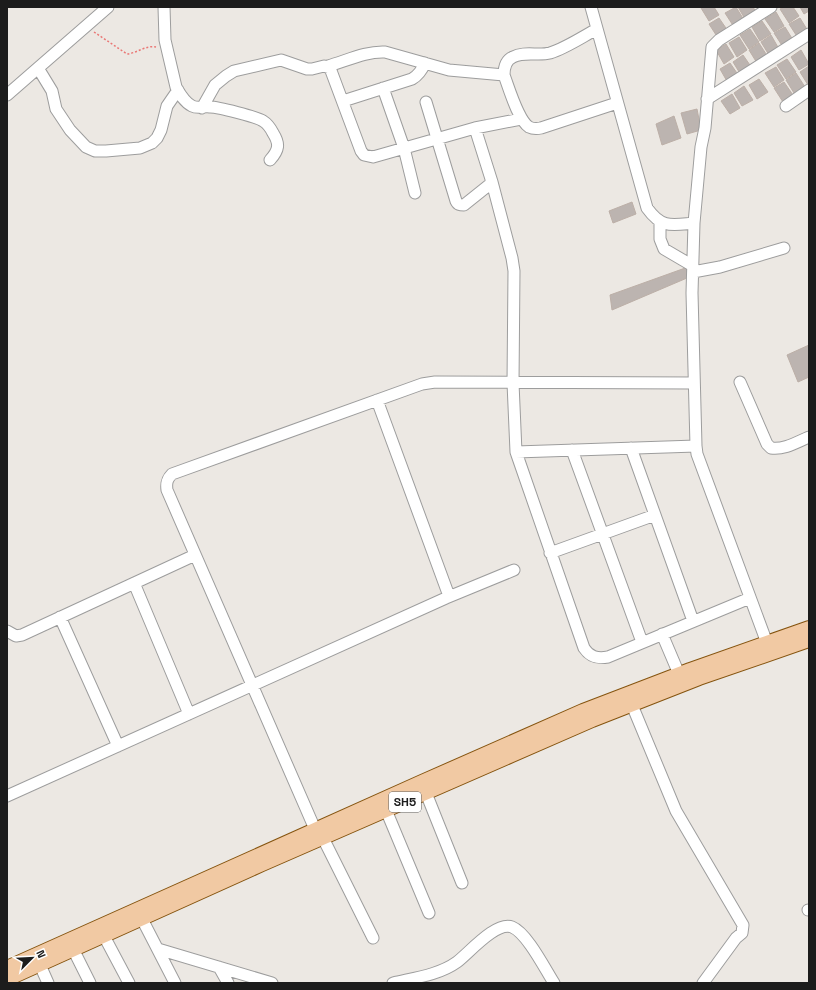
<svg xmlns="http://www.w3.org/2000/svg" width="816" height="990" font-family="'Space Grotesk',sans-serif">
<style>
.building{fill:#bcb4b0;stroke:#bcafa7}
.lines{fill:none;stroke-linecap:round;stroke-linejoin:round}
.minor-casing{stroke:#9d9d9d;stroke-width:13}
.major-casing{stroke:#85540f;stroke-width:16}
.path{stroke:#ea7876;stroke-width:1.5;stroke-dasharray:2 2;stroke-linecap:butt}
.minor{stroke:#fff;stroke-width:11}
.major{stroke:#f1c9a3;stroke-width:14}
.labels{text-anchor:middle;stroke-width:3;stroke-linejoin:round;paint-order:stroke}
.shield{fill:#fff;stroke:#606060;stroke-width:1}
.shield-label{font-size:12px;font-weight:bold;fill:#1c1c1c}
</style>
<rect width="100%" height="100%" fill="#ece8e3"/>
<path class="building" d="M 702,7 L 714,7 L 719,15 L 709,21 L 701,8 Z
M 736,7 L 744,20 L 734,27 L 725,13 Z
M 738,7 L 753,7 L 756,12 L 745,19 Z
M 784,7 L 793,7 L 799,16 L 789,23 L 780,9 Z
M 800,7 L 809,7 L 809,11 L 804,14 Z
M 776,12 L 784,26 L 774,32 L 765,19 Z
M 719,18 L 728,31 L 718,38 L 709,24 Z
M 800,18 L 808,31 L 798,38 L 789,24 Z
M 762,21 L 771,34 L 760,41 L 752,27 Z
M 785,27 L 793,40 L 783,47 L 774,33 Z
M 750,29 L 759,42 L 749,49 L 740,35 Z
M 771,35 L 779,49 L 769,55 L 761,42 Z
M 739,37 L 747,50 L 737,57 L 729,43 Z
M 759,43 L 768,57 L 757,63 L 749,50 Z
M 726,44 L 734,57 L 724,64 L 716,50 Z
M 801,50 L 809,64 L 799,70 L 791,57 Z
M 743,55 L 752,68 L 741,75 L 733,62 Z
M 787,59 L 796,72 L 786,79 L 777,65 Z
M 730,63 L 739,76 L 728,83 L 720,69 Z
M 809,66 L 809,85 L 808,85 L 800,72 Z
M 776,67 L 784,80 L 774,87 L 765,73 Z
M 796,73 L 805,87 L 794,93 L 786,80 Z
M 759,79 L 768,92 L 757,99 L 749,85 Z
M 784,82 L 793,95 L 783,102 L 774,88 Z
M 744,86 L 753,100 L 742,106 L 734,93 Z
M 732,94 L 740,108 L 730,114 L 721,101 Z
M 697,109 L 701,130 L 687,134 L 681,113 Z
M 674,116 L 681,138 L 662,145 L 656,124 Z
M 632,202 L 636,214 L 613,223 L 609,211 Z
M 688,267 L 687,278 L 612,310 L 610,295 Z
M 809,345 L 809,377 L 798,382 L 787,355 Z"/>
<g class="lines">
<g class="minor-casing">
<path id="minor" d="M 164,7 L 165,40 L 176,87 C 180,94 184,102 192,106 C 198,109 203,106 210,107 C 218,107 257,117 263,121 C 268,124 271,129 273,133 C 280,144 279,150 270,160
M 591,7 L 647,208 C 662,229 672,225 694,223
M 597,29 C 582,37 566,48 550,53 C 538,56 524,51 513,57 C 506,60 504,67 504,75 C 509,88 518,120 529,127 C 533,129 536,129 541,128 L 617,103
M 328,66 C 346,61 366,51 385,52 L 449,70 L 504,75
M 38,68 L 52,91 L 56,109 L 70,130 L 86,147 L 95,151 L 106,151 L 140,148 L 152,143 L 157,138 L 161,130 L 167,106 L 178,90
M 383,88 L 404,148 L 415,193
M 7,95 L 108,7
M 707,99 L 809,34
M 343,101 L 412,79 C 419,75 422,70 425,63
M 426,102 L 456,201 C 458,205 460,205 464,205 L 489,185 L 492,182 L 475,128
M 786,106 L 809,90
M 202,108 L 215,85 L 226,76 L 234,71 L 281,60 L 307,69 L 312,69 L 324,66 L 330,68 L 361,151 L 364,155 L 373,157 L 475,128 L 521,119
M 492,182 L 512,258 L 514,271 L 513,383 L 516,452 L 584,648 C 590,657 597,659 608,657 L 750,598
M 660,222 L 660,239 L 664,249 L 693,266
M 693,272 L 720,267 L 784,248
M 740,382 L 767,444 L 771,448 C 784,450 797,442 809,437
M 377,400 L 449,596
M 631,448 L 693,621
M 572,450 L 642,642
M 516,452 L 696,446
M 550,553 L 655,515
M 134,583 L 189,714
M 60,617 L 118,746
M 7,631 L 16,636 L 22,635 L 195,555
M 662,634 L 679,674
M 767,643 L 697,454 L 696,446 L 692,293 L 694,223 L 701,147 L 705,128 L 712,47 L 719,40 L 771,7
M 632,705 L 676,811 L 743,925 L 742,933 L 736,938 L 703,983
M 426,793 L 462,883
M 7,796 L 446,598 L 514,570
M 386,810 L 429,913
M 318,836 L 167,490 C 166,483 167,479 172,474 L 422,384 L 435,382 L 694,383
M 323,838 L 373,938
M 808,910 L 809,910
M 142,919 L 175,983
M 104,936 L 129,983
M 73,949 L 90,983
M 158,949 L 272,983
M 40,965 L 48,983
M 219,967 L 228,983
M 393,983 C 414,978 439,975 457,962 C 469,953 496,921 512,927 C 527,933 545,969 554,983"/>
</g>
<g class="major-casing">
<path id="major" d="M 7,968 L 422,782 L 583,711 L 690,670 L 809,628
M 7,979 L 262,864 L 592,720 L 699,678 L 809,640"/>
</g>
<path class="path" d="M 94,32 L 127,54 C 137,53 146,45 156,47"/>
<use href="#minor" class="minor"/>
<use href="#major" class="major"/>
</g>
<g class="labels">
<rect class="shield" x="389" y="792" width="32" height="20" rx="3"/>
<g class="shield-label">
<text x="405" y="806">SH5</text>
</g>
</g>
<rect width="816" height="990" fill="none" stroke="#1c1c1c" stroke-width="16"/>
<g transform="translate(32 958) rotate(66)" stroke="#ffffff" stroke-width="3" paint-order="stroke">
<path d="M0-3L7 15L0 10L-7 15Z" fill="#1c1c1c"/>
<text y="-6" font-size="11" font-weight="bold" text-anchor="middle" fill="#1c1c1c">N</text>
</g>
</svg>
